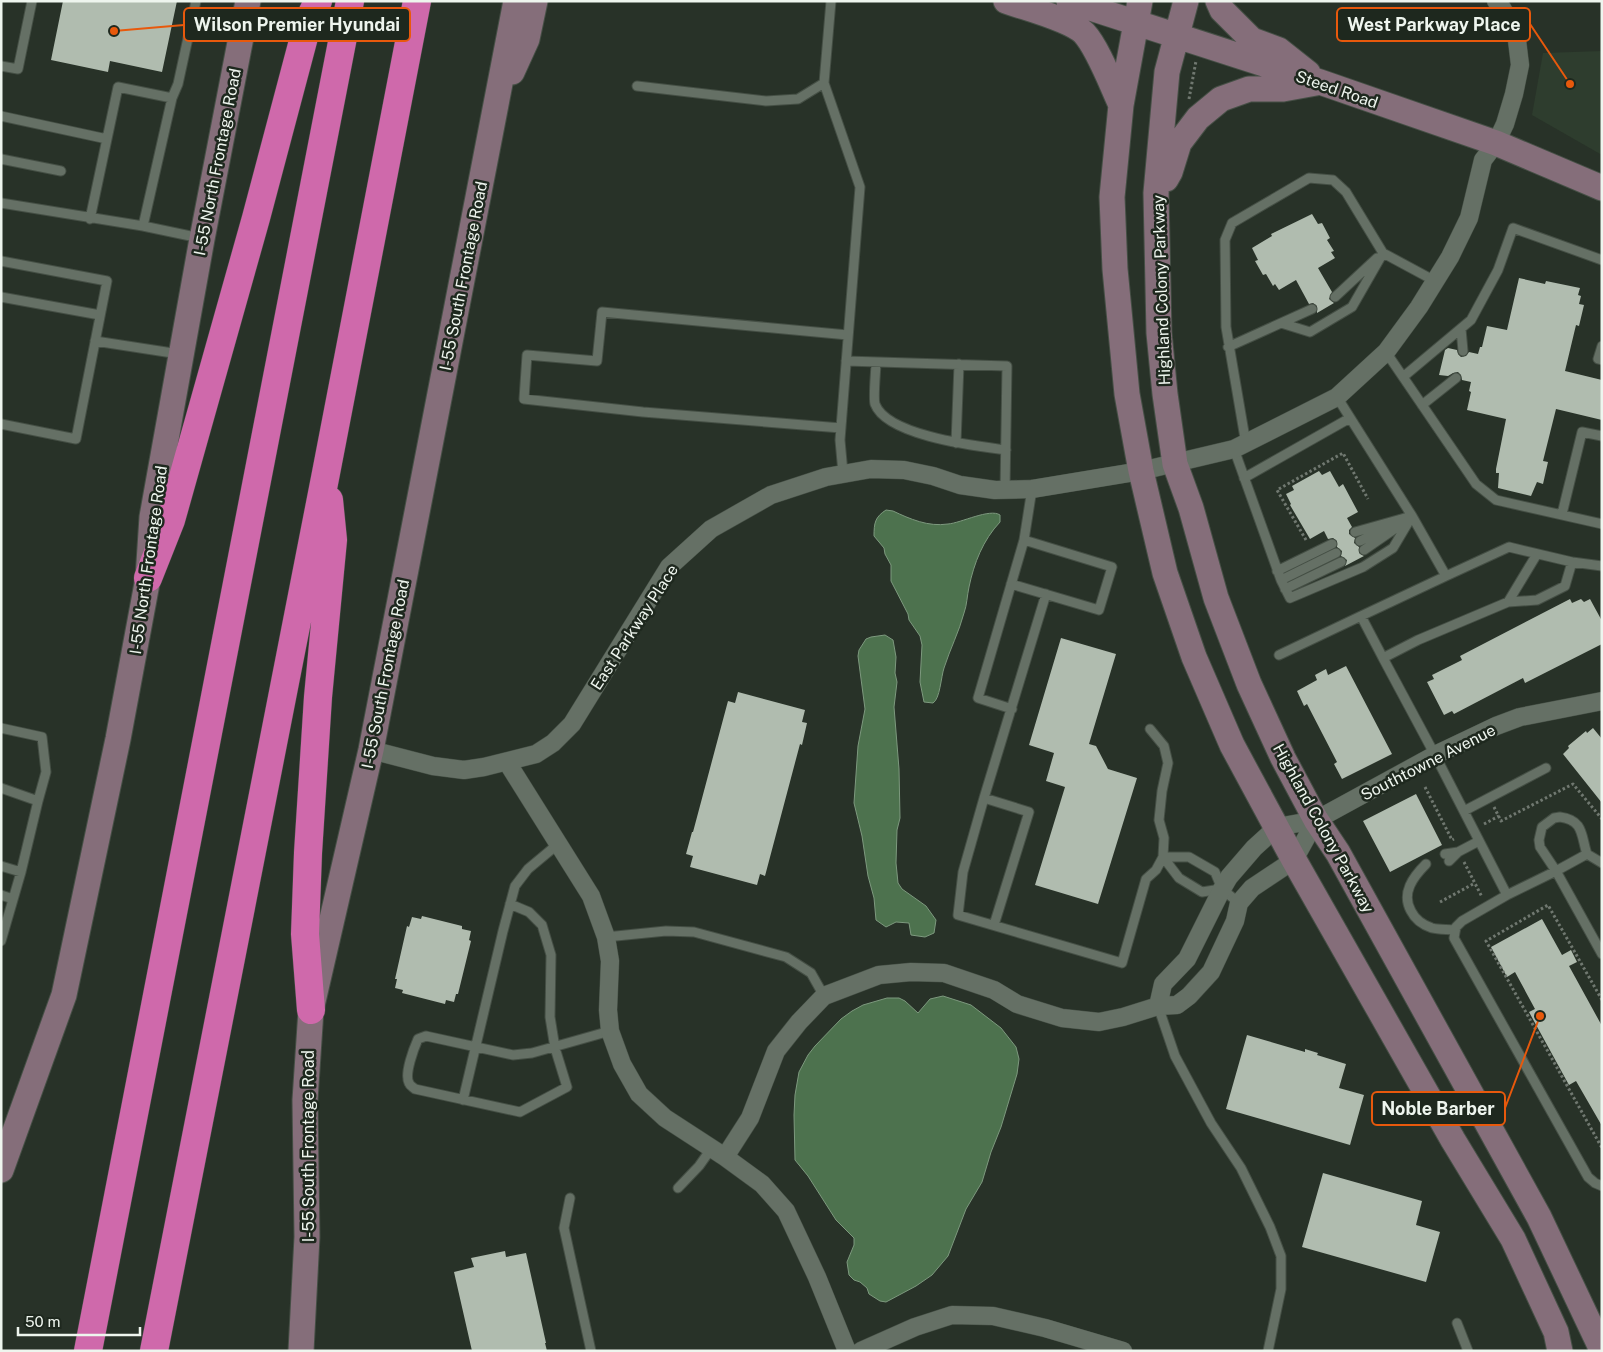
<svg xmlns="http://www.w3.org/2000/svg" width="1603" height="1352" font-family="'Public Sans',sans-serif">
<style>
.built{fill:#2e3d2e}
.water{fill:#4d724e;stroke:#7d997e}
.building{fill:#b0bcaf}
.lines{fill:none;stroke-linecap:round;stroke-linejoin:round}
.lane-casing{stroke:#454f45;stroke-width:11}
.street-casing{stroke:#454f45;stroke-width:19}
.secondary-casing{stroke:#454f45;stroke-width:27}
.highway-casing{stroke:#454f45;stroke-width:29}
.path{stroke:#707870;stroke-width:3;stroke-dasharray:2.5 2.5;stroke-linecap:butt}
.lane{stroke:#657065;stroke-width:9}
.street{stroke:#657065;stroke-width:18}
.secondary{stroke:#856e7a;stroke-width:25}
.highway{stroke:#cf69ab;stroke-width:28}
.labels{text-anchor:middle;stroke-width:5;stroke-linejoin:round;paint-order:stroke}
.street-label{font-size:16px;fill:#eef5ee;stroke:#1e281e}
.leader{fill:none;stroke:#e8590c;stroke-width:2}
.callout-dot{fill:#e8590c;stroke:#1e281e;stroke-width:2}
.callout{fill:#1e281e;stroke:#e8590c;stroke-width:2}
.callout-label{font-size:18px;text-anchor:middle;font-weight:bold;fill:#eef5ee}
</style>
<rect width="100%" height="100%" fill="#283228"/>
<path class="built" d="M 1602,51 L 1602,155 L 1532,115 L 1543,53 Z"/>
<path class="water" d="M 886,510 L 893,511 C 910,519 928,527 948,524 C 961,523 990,508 1000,515 L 1000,522 C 983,540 974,563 969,587 C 967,596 967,605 964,613 C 959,632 950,649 944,668 C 941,677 940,699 933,703 L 924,702 L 920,682 L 922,645 L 920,636 L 909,620 L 908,614 L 891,581 L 891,565 L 885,554 L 884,548 L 874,536 C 874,523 875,517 886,510 Z
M 885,635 L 893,640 L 896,657 L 895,673 L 897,682 L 894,707 L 899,769 L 900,818 L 897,830 L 896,863 L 898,883 L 902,889 L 926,906 L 936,920 L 934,933 L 925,937 L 911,935 L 909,923 L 896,922 L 886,927 L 876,920 L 874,898 L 868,876 L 862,836 L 854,803 L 858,746 L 865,709 L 858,656 L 859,650 L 866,639 L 871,637 Z
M 943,996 L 971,1005 L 1001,1028 L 1016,1047 L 1019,1059 L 1017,1074 L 1001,1127 L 991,1152 L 982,1182 L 966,1209 L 948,1256 L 932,1275 L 916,1286 L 886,1302 L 880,1301 L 869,1294 L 867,1288 L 860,1282 L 854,1280 L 849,1275 L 847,1262 L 854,1245 L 854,1238 L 836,1220 L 808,1176 L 795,1160 L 794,1115 L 795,1095 L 799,1072 L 808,1055 L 815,1046 L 841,1019 L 852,1011 L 863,1005 L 887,998 L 899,998 L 905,1001 L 918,1013 L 930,999 Z"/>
<path class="building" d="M 63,1 L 177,1 L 162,72 L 110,61 L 108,72 L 51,60 Z
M 1312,214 L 1318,224 L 1322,223 L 1330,238 L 1327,240 L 1334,251 L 1331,252 L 1335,258 L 1318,268 L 1332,292 L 1329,299 L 1334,303 L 1317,313 L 1317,306 L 1313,303 L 1309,304 L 1296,280 L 1279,290 L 1275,284 L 1273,286 L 1266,274 L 1263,275 L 1255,261 L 1258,260 L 1252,248 L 1272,236 L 1271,234 Z
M 1519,278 L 1545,284 L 1546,281 L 1580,288 L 1578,295 L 1581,296 L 1579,304 L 1584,305 L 1579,326 L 1576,325 L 1565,371 L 1602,380 L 1602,420 L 1556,409 L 1543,461 L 1548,462 L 1543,484 L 1537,482 L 1531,496 L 1498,488 L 1499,473 L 1496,473 L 1496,469 L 1506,419 L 1467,410 L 1471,392 L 1469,391 L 1471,382 L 1462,380 L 1461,375 L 1458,372 L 1453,373 L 1448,376 L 1439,375 L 1445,350 L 1448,348 L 1457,350 L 1458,354 L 1461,357 L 1466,356 L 1469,352 L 1478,354 L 1480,347 L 1482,347 L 1487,326 L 1507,330 Z
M 1319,471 L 1322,475 L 1330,471 L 1339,487 L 1343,484 L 1358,512 L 1347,518 L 1352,527 L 1349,530 L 1349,534 L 1355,538 L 1354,543 L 1359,547 L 1359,553 L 1364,556 L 1345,566 L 1347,560 L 1341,556 L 1342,551 L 1337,547 L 1337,541 L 1333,538 L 1328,539 L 1324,531 L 1310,539 L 1290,505 L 1291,504 L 1286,494 L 1294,490 L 1292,486 Z
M 1570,599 L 1572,603 L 1581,599 L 1584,602 L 1590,599 L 1602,621 L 1602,644 L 1525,683 L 1523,678 L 1454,714 L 1452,711 L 1444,715 L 1427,682 L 1434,679 L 1432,675 L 1462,660 L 1460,656 Z
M 1061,638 L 1116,654 L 1089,744 L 1096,746 L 1108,769 L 1137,778 L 1098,904 L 1035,885 L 1065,787 L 1046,781 L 1054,753 L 1029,745 Z
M 1346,666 L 1392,754 L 1342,779 L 1334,764 L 1337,762 L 1307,704 L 1304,706 L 1297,691 L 1317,680 L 1315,675 L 1326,669 L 1328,675 Z
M 738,692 L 805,710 L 802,722 L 807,723 L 802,745 L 800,744 L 765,876 L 760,874 L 757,885 L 690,867 L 693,856 L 686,854 L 692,832 L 693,832 L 728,701 L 735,703 Z
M 1593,728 L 1602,739 L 1602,803 L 1563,754 L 1569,748 L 1568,746 L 1586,731 L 1587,733 Z
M 1416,794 L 1442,845 L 1390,872 L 1363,821 Z
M 422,916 L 462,926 L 462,929 L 471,931 L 469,940 L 471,941 L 458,994 L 456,994 L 454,1002 L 446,1000 L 445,1004 L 402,993 L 403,990 L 395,988 L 397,979 L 395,979 L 407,926 L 409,927 L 412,917 L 421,919 Z
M 1542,919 L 1562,955 L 1571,950 L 1577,962 L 1569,966 L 1602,1026 L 1602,1126 L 1576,1081 L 1569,1085 L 1529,1012 L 1535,1009 L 1515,972 L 1507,977 L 1491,947 Z
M 1247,1035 L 1305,1052 L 1305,1049 L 1318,1053 L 1317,1055 L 1346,1064 L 1339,1088 L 1364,1095 L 1350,1145 L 1226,1109 Z
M 1323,1173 L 1422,1201 L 1416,1225 L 1440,1232 L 1426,1282 L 1302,1247 Z
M 505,1251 L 506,1257 L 526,1253 L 546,1343 L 545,1343 L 547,1351 L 472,1351 L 454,1272 L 474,1267 L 471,1258 Z"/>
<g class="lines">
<g class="lane-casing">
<path id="lane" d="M 831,1 L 824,83 L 860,187 L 840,440 L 843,473
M 1,66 L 18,69 L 32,1
M 637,86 L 766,101 L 798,99 L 824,83
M 172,98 L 178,84 L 196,1
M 1,116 L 107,139
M 1,159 L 61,171
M 1,203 L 143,226 L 200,238
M 90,219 L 118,87 L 172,98 L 143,226
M 1,261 L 107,281 L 76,439 L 1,424
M 1,297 L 100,315
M 1335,297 L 1377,258
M 1281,323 L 1310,332 L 1352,307 L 1383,253
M 1461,329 L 1463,351
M 95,341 L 179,354
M 1602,346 L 1598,359 L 1602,360
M 1228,347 L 1312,309
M 1386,352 L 1476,484 L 1496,500 L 1602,524
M 846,361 L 1007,366 L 1005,490
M 876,362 C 876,370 873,397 875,404 C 887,436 976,446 1006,450
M 1403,377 L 1471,320 L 1498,270 L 1513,228 L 1602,260
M 1337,397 L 1412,516 L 1446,576 L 1509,547 L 1572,562 L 1602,566
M 1422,405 L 1456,378
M 841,428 L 643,412 L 524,399 L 527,355 L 597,361 L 602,312 L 848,335
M 956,443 L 959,364
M 1246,444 L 1226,327 L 1225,240 L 1232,223 L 1309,178 L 1333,180 L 1346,192 L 1383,253 L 1435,281
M 1234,449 L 1281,580 L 1290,598 L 1363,567 L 1393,548 L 1412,516
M 1244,478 L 1350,418
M 1562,514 L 1582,432 L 1602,436
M 1355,532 L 1412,516
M 1360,541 L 1389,527
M 1364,550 L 1406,521
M 1537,554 L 1508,602 L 1418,640 L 1383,658 L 1435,755 L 1507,895 L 1462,921 L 1456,927 L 1454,938 L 1588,1177 L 1595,1183 L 1602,1186
M 1277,571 L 1332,544
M 1281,580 L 1336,553
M 1011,584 L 1099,610 L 1112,567 L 1024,540
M 1285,589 L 1341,562
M 1046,594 L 984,798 L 963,872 L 958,915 L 1122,963 L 1146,879 L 1156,870 L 1163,857 L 1164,838 L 1159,820 L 1162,791 L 1168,763 L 1164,746 L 1150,729
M 1508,602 L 1537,600 L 1565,586 L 1572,562
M 1279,655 L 1361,616
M 1383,658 L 1361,616 L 1446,576
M 1012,709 L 978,698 L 1024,540 L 1032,489
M 1,728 L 42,737 L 46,772 L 38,801
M 1,788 L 38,801 L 21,872 L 1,941
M 984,798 L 1029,812 L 994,925
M 1464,811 L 1546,768
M 1560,817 C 1584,820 1581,836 1587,854 L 1556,871 L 1540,847 L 1539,840 L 1542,827 L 1554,818 Z
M 1445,854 L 1458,852
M 1587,854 L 1602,863
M 1163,857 L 1189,857 L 1215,872 L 1222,889 L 1239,903
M 1163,857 L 1179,878 L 1202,892 L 1221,889
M 1449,861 L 1458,852 L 1479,841
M 1426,864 C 1413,877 1401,893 1411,911 C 1415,919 1423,925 1432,928 C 1439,930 1448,929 1455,930
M 1,866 L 21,872
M 1,895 L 13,899
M 1507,895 L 1556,871 L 1602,954
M 510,904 L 529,912 L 542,925 L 551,955 L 550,1017 L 555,1048 L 567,1087 L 520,1112 L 415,1089 C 413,1087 410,1086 409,1083 C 404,1074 414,1048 418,1039 L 426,1036 L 513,1055 L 532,1053 L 610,1031
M 606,937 L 666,931 L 694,932 L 786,957 L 811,973 L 824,996
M 1158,1006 L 1175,1056 L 1211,1123 L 1241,1168 L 1270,1227 L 1281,1256 L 1281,1289 L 1268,1351
M 463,1100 L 503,931 L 515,886 L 528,869 L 558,844
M 678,1188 L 699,1166 L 711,1149
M 570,1198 L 564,1228 L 591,1351
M 1457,1323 L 1468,1351"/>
</g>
<g class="street-casing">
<path id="street" d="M 371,750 L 433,766 L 464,770 L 484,767 L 536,754 L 553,743 L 572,724 L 669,567 L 711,529 L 771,495 L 826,477 L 871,469 L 904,470 L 933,476 L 960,485 L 995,490 L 1032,489 L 1141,471 L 1234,449 L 1337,397 L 1386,352 L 1419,307 L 1450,257 L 1469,218 L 1483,160 L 1496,143 L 1505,124 L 1514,94 L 1520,65 L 1516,32 L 1502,8 L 1496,1
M 507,762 L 591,896 L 606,937 L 610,961 L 608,1010 L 610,1031 L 622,1064 L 639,1094 L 665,1118 L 725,1157 L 762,1184 L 786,1211 L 817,1277 L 847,1351
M 1158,1006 L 1163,984 L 1187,959 L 1222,889 L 1229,877 L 1254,848 L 1277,827 L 1316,820 L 1435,755 L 1496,726 L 1520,717 L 1602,701
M 725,1157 L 750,1118 L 776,1051 L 799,1022 L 824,996 L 879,975 L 911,972 L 944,973 L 994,990 L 1017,1004 L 1062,1018 L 1099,1022 L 1123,1017 L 1158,1006 L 1177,1005 L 1189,996 L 1211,972 L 1235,921 L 1239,903 L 1252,888 L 1294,860 L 1316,820
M 861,1351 L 915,1327 L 952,1315 L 993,1316 L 1045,1328 L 1123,1351"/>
</g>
<g class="secondary-casing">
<path id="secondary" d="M 1006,1 C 1025,8 1070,19 1084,33 C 1098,48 1112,86 1121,105
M 1069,1 L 1320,82 L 1496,143 L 1602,188
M 1140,1 L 1121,105 L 1112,197 L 1115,269 L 1127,394 L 1141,471 L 1165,573 L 1194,657 L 1232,745 L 1294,860 L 1453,1140 L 1513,1239 L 1556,1332 L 1560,1351
M 1186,1 L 1167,72 L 1156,193 L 1159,333 L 1165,394 L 1175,464 L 1191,508 L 1216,598 L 1249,684 L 1283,758 L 1316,820 L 1338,853 L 1539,1217 L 1602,1350
M 1218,1 L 1222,10 L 1252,40 L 1279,50 L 1308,73
M 512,72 L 527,39 L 535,1
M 1166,179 L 1170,172 L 1179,143 L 1198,118 L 1221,99 L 1249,89 L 1283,89 L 1316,83
M 1,1170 L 64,995 L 118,739 L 148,578 L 152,517 L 202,239 L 248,1
M 301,1351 L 307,1237 L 305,1100 L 311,1010 L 371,750 L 516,1"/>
</g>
<g class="highway-casing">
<path id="highway" d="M 148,578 L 171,520 L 256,218 L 308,22 L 318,1
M 311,1010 L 305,934 L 308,853 L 318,697 L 333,540 L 329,500
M 88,1351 L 350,1
M 154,1351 L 326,473 L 417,1"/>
</g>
<path class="path" d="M 1189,99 L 1196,61
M 1306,540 L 1277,490 L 1343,453 L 1368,499
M 1425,787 L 1452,840 L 1454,839
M 1494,807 L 1501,821 L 1573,784 L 1602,819
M 1484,824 L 1499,816
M 1464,862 L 1482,897
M 1440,902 L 1475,883
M 1602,1000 L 1548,905 L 1486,941 L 1602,1148"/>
<use href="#lane" class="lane"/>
<use href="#street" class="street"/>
<use href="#secondary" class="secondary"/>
<use href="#highway" class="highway"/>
</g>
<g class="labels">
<g class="street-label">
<text transform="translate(1337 89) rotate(19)" y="6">Steed Road</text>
<text transform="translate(217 162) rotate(-79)" y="6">I-55 North Frontage Road</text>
<text transform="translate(463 276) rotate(-79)" y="6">I-55 South Frontage Road</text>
<text transform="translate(1161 290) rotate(-92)" y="6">Highland Colony Parkway</text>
<text transform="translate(148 560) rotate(-82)" y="6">I-55 North Frontage Road</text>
<text transform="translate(634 627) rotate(-57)" y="6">East Parkway Place</text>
<text transform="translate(385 674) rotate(-79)" y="6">I-55 South Frontage Road</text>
<text transform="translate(1428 762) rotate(-27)" y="6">Southtowne Avenue</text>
<text transform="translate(1324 828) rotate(61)" y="6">Highland Colony Parkway</text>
<text transform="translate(308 1146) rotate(-90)" y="6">I-55 South Frontage Road</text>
</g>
</g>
<path class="leader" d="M1570 84L1530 24M114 31L184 25M1540 1016L1505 1108"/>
<g class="callout-dot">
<circle cx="1570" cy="84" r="5"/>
<circle cx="114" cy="31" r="5"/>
<circle cx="1540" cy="1016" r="5"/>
</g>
<g class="callout">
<rect x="1337" y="8" width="193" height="33" rx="5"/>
<rect x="184" y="8" width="226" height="33" rx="5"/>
<rect x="1372" y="1092" width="133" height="33" rx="5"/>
</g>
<g class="callout-label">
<text x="1434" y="31">West Parkway Place</text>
<text x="297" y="31">Wilson Premier Hyundai</text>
<text x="1438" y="1115">Noble Barber</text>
</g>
<rect width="1603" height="1352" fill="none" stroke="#eef5ee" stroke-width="5"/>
<path d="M18 1327v8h122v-8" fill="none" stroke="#eef5ee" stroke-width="2.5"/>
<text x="25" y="1327" font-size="15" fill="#eef5ee" stroke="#1e281e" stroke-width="4" paint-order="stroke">50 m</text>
</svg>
